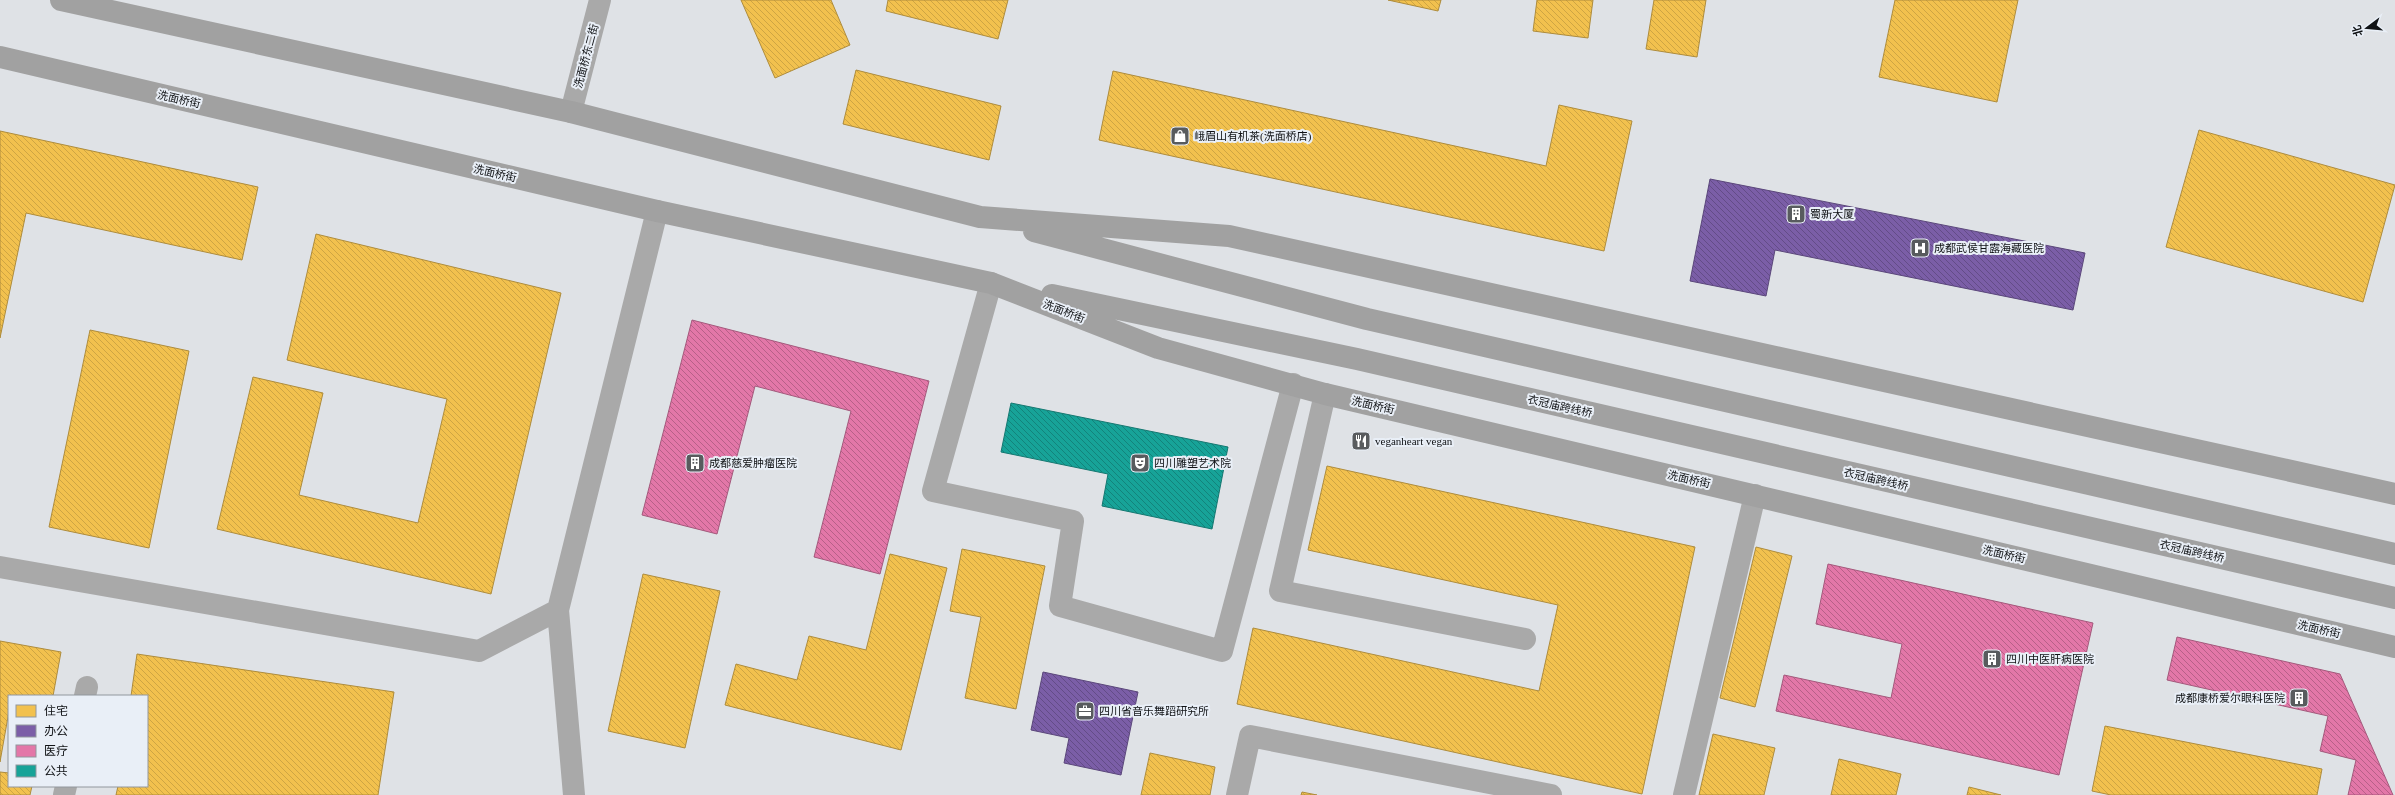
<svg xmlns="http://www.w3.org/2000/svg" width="2395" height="795" font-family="'Times New Roman','Noto Sans SC',serif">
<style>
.homes{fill:url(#homes-back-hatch);stroke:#ae8c3d}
.offices{fill:url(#offices-back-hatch);stroke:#5b477b}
.health{fill:url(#health-back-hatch);stroke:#a4597c}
.public{fill:url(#public-back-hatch);stroke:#157871}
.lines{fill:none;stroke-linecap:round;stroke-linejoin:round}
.minor{stroke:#a9a9a9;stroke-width:22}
.major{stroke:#a1a1a1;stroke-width:22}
.labels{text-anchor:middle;stroke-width:4;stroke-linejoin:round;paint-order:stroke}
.street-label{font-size:11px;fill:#101215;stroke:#e9eff7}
.poi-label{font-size:11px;fill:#101215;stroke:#e9eff7;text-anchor:start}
</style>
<defs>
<pattern id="homes-back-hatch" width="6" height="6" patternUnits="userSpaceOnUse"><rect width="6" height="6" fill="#f2c14e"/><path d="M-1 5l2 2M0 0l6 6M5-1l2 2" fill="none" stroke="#cea543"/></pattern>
<pattern id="offices-back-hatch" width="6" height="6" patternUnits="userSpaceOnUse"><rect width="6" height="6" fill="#7b5ea7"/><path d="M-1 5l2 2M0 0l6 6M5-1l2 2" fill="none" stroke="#634c87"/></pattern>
<pattern id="health-back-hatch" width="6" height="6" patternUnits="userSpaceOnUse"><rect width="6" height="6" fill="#e377a8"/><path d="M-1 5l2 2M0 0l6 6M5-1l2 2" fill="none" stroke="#b76088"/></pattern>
<pattern id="public-back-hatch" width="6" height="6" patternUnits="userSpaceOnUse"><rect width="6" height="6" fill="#17a398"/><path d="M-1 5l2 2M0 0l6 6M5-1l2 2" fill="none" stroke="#13837b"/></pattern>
</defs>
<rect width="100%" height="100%" fill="#dfe2e6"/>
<path class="homes" d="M 741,0 L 831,0 L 850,45 L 775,78 Z
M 888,0 L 1008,0 L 998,39 L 886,11 Z
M 1388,0 L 1441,0 L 1438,11 Z
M 1537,0 L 1593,0 L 1588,38 L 1533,31 Z
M 1654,0 L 1706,0 L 1697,57 L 1646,49 Z
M 1895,0 L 2018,0 L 1997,102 L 1879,77 Z
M 856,70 L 1001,106 L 989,160 L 843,124 Z
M 1113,71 L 1546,166 L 1559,105 L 1632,121 L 1604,251 L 1099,140 Z
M 2199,130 L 2395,185 L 2363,302 L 2166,247 Z
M 0,131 L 258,187 L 242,260 L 26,213 L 0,338 Z
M 316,234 L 561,293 L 491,594 L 217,529 L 253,377 L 323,393 L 299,495 L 418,523 L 447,399 L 287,360 Z
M 90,330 L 189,351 L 149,548 L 49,527 Z
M 1327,466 L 1695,547 L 1642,794 L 1237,704 L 1253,628 L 1539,691 L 1558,605 L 1308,550 Z
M 1756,547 L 1792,556 L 1755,707 L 1720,698 Z
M 962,549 L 1045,566 L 1016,709 L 965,698 L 981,617 L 950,611 Z
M 890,554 L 947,568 L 901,750 L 725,705 L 736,664 L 797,680 L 809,636 L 866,650 Z
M 643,574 L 720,591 L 685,748 L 608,731 Z
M 0,641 L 61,652 L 53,696 L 9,696 L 9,711 L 0,762 Z
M 137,654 L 394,692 L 378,795 L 116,795 L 118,786 L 147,786 L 147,696 L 131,696 Z
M 2105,726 L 2322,769 L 2317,795 L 2111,795 L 2092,791 Z
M 1713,734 L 1775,748 L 1764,795 L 1699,795 Z
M 1150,753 L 1215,767 L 1210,795 L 1141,795 Z
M 1839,759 L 1901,774 L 1896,795 L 1831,795 Z
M 0,772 L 9,773 L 9,786 L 32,786 L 30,795 L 0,795 Z
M 1969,787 L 2001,795 L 1967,795 Z
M 1302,792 L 1317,795 L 1301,795 Z"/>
<path class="offices" d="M 1710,179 L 2085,253 L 2073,310 L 1775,250 L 1766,296 L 1690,281 Z
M 1043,672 L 1138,692 L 1121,775 L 1064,763 L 1069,738 L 1031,730 Z"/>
<path class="health" d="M 692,320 L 929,381 L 880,574 L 814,557 L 851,411 L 755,386 L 717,534 L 642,515 Z
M 1828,564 L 2093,623 L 2059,775 L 1776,711 L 1784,675 L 1891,698 L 1902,644 L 1816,624 Z
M 2177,637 L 2340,674 L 2393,795 L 2348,795 L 2356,760 L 2320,751 L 2328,716 L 2167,680 Z"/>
<path class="public" d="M 1011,403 L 1228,447 L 1212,529 L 1102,506 L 1108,474 L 1001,452 Z"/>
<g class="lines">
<path class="minor" d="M 571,112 L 600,0
M 991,283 L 933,491 L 1073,521 L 1060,606 L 1222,651 L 1293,384
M 1325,394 L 1280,591 L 1525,639
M 0,567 L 479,651 L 558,610
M 85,696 L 87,687
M 64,795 L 66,786
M 574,795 L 558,610 L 657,211
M 1237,795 L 1250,736 L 1551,795
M 1684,795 L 1755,495"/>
<path class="major" d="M 61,0 L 571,112 L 980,217 L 1229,236 L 2395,494
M 0,57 L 657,211 L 991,283 L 1158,348 L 1325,394 L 2395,647
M 1034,231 L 1367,319 L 2395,554
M 1052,295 L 1357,359 L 2395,598"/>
</g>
<defs>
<g id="shop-square" transform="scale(1)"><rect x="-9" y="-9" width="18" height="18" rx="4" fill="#585b5e" stroke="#e9eff7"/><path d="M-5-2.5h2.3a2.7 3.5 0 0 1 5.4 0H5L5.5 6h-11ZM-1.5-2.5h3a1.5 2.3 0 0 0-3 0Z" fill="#fff"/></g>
<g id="building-square" transform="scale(1)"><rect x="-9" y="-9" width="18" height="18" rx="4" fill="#585b5e" stroke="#e9eff7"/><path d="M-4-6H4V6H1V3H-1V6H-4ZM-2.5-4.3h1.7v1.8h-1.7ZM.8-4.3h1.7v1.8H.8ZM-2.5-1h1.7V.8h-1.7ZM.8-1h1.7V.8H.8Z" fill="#fff"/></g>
<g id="hospital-square" transform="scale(1)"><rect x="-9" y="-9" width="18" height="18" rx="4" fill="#585b5e" stroke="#e9eff7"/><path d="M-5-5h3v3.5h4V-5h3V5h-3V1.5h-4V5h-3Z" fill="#fff"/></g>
<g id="restaurant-square" transform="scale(1)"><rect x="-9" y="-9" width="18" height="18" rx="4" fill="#585b5e" stroke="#e9eff7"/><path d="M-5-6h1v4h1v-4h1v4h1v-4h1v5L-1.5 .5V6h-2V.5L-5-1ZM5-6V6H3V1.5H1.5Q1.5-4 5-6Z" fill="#fff"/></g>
<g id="theatre-square" transform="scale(1)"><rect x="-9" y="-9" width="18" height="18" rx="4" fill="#585b5e" stroke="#e9eff7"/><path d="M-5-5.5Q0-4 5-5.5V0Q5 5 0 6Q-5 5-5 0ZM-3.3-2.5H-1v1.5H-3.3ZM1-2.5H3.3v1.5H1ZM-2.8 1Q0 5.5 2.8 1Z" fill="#fff"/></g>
<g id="office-square" transform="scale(1)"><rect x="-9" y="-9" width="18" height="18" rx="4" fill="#585b5e" stroke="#e9eff7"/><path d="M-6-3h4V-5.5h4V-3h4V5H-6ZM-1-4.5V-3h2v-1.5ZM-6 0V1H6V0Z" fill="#fff"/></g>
</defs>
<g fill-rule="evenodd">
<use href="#shop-square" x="1180" y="136"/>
<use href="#building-square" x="1796" y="214"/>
<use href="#hospital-square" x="1920" y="248"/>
<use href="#restaurant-square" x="1361" y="441"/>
<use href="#building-square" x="695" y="463"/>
<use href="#theatre-square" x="1140" y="463"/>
<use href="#building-square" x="1992" y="659"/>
<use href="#building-square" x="2299" y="698"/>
<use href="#office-square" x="1085" y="711"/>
</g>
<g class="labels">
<g class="street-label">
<text transform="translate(586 56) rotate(-75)" y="4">洗面桥东二街</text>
<text transform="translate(179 99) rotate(13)" y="4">洗面桥街</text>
<text transform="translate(495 173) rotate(13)" y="4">洗面桥街</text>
<text transform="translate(1064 311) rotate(21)" y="4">洗面桥街</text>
<text transform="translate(1373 405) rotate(13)" y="4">洗面桥街</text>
<text transform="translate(1560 406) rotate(13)" y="4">衣冠庙跨线桥</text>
<text transform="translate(1689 479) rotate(13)" y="4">洗面桥街</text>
<text transform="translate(1876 479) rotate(13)" y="4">衣冠庙跨线桥</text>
<text transform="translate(2192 551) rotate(13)" y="4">衣冠庙跨线桥</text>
<text transform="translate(2004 554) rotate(13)" y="4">洗面桥街</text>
<text transform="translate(2319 629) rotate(13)" y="4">洗面桥街</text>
</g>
<g class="poi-label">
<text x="1194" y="140">峨眉山有机茶(洗面桥店)</text>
<text x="1810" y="218">蜀新大厦</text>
<text x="1934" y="252">成都武侯甘露海藏医院</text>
<text x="1375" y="445">veganheart vegan</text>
<text x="709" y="467">成都慈爱肿瘤医院</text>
<text x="1154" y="467">四川雕塑艺术院</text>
<text x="2006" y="663">四川中医肝病医院</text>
<text x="2285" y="702" text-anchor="end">成都康桥爱尔眼科医院</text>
<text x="1099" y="715">四川省音乐舞蹈研究所</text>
</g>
</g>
<rect x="8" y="695" width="140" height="92" fill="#e9eff7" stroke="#92979d"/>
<rect x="16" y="705" width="20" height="12" fill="#f2c14e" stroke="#92979d"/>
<text x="44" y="715" font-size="12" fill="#101215">住宅</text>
<rect x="16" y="725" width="20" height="12" fill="#7b5ea7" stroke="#92979d"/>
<text x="44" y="735" font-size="12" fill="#101215">办公</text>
<rect x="16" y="745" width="20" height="12" fill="#e377a8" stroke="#92979d"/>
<text x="44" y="755" font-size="12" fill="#101215">医疗</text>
<rect x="16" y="765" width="20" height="12" fill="#17a398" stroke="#92979d"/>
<text x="44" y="775" font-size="12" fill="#101215">公共</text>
<g transform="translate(2367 28) rotate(254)" stroke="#e9eff7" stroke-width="3" paint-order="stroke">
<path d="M0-3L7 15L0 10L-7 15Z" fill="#101215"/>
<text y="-6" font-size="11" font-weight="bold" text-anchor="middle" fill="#101215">北</text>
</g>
</svg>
